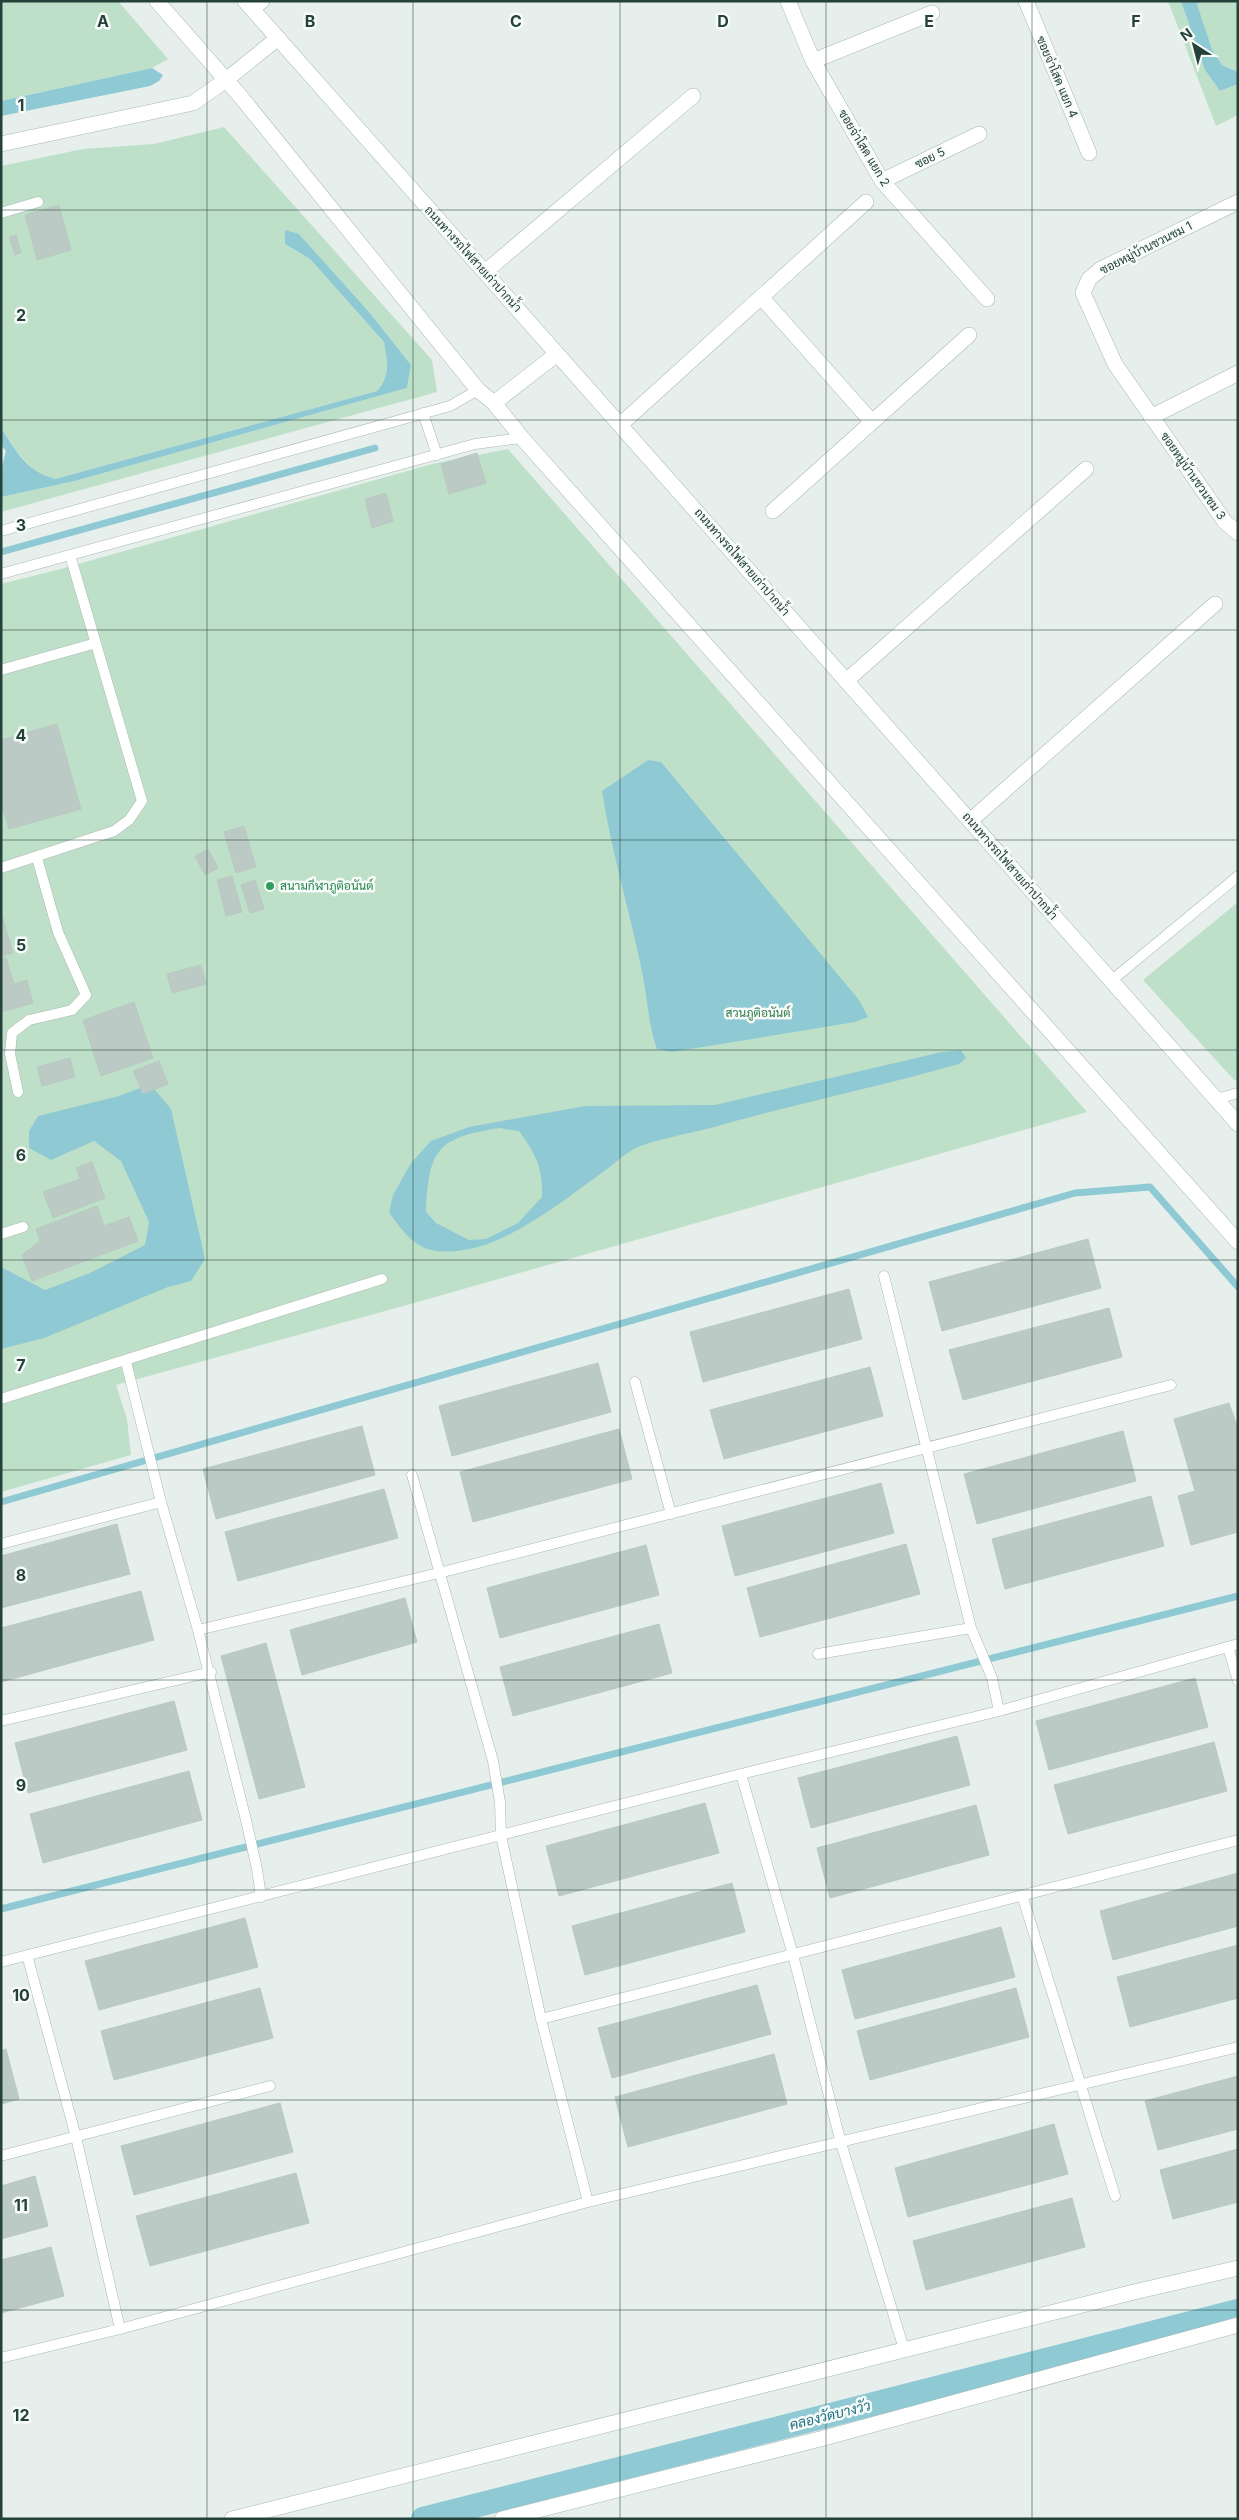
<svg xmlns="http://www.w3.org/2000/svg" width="1239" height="2520" font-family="Inter,Sarabun,sans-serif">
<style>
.green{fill:#bfe0c8}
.water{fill:#8ec9d4;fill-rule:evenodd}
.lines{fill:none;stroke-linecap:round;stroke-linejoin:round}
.stream{stroke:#8ec9d4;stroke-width:7}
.canal{stroke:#8ec9d4;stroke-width:24}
.building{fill:#bbcac4;stroke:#b8c9c2}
.service-casing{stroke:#a8b8b2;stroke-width:11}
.minor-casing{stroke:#a8b8b2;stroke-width:16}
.secondary-casing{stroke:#a4bbb3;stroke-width:16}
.service{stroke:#fff;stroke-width:10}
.minor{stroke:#fff;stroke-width:15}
.secondary{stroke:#fff;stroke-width:15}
.grid{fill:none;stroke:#24423a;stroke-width:1;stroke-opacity:0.55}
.leisure-dot{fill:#2e9e5b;stroke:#f7fbf9;stroke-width:2}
.labels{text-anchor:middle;stroke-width:5;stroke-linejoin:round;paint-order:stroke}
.street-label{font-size:12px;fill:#24423a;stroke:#f7fbf9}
.leisure-label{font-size:12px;fill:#27864d;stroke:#f7fbf9;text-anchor:start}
.park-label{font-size:12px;fill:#2d7a4b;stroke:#f7fbf9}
.water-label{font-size:14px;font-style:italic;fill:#1c6f80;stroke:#f7fbf9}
.grid-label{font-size:16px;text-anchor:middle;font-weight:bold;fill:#24423a;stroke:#f7fbf9;stroke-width:5;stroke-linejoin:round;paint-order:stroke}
</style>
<rect width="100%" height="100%" fill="#e6efeb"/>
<path class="green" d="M 1,1 L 118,1 L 168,59 L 152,68 L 1,101 Z
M 1168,1 L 1181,1 L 1205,70 L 1220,91 L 1238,84 L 1238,115 L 1216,126 Z
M 1203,1 L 1238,1 L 1238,72 L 1222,65 L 1212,49 L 1197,4 Z
M 224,127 L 432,360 L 437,392 L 1,512 L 1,497 L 75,481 L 407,388 L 411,365 L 370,313 L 299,234 L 285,244 L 310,259 L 384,342 C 387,361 391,375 377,391 L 55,479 L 38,475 L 17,452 L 1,428 L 1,166 L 83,149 L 154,144 Z
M 508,449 L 1087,1112 L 407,1305 L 116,1385 L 127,1419 L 131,1455 L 1,1492 L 1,584 L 57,570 L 432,464 Z
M 1238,902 L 1238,1080 L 1234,1080 L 1143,980 Z"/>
<path class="water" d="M 1181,1 L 1203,1 L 1197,4 L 1212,49 L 1222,65 L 1238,72 L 1238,84 L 1220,91 L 1205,70 Z
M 152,68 L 163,75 L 159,81 L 150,86 L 1,116 L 1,101 Z
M 285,230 L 299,234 L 370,313 L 411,365 L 407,388 L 75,481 L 1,497 L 1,471 L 6,451 L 1,445 L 1,428 C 17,452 26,471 55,479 L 377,391 C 391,375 387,361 384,342 L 310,259 L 285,244 Z
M 648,760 L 661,762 L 859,1000 L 868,1017 L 855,1022 L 672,1052 L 657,1049 C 649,1027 648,1005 644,982 C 632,918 612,856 602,791 Z
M 961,1050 L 966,1058 L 959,1064 C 878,1087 795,1104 714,1127 C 692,1133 652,1140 634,1149 C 623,1155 613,1165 603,1172 C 568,1197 513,1241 470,1249 C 426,1257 413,1247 389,1212 L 393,1195 L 411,1163 L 431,1141 L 469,1127 L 585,1106 L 715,1105 L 942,1052 ZM 499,1128 L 519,1131 C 536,1154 543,1168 542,1197 L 518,1223 L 486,1239 L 469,1240 L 436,1223 L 426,1212 C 429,1149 437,1138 499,1128 Z
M 150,1084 L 171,1109 L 205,1259 L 191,1281 L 168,1287 L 44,1338 L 1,1349 L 1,1267 L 45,1290 L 90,1273 L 145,1245 L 149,1222 L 121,1161 L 94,1141 L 51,1160 L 29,1148 L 29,1131 L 38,1116 L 119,1096 Z"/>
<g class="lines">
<path class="stream" d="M 1,552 L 375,448
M 1,1502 L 1075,1193 L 1150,1187 L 1238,1287
M 1,1909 L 1238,1596"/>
<path class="canal" d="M 423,2519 L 1238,2311"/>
</g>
<path class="building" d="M 59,205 L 71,250 L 37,260 L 25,215 Z
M 16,235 L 21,253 L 15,255 L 9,237 Z
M 477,453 L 486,483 L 449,494 L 441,464 Z
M 386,493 L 393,521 L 372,528 L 365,499 Z
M 57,724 L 81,809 L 9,829 L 1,803 L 1,740 Z
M 244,826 L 256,867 L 236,873 L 224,832 Z
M 208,849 L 218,868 L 205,875 L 195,856 Z
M 232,876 L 242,912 L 226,916 L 217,880 Z
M 255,880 L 264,909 L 250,913 L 241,885 Z
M 1,912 L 13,953 L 1,956 Z
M 6,958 L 14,984 L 27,980 L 33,1003 L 1,1012 L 1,959 Z
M 201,965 L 206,984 L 172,993 L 167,974 Z
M 134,1002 L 153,1058 L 101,1076 L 83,1020 Z
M 70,1058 L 75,1077 L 42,1086 L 37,1067 Z
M 159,1061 L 168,1084 L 143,1094 L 133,1071 Z
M 92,1162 L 105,1198 L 53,1218 L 43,1192 L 80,1179 L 76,1168 Z
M 97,1206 L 104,1226 L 129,1217 L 138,1241 L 32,1281 L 22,1255 L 40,1241 L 36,1229 Z
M 1088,1239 L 1101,1288 L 942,1331 L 929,1282 Z
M 849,1289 L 862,1339 L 703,1382 L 690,1332 Z
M 1109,1308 L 1122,1357 L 963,1400 L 949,1350 Z
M 598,1363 L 611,1412 L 452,1456 L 439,1406 Z
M 870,1367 L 883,1416 L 724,1459 L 710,1410 Z
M 1229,1403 L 1238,1429 L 1238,1532 L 1191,1545 L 1178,1496 L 1195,1491 L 1174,1419 Z
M 362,1426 L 375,1475 L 216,1519 L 203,1469 Z
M 619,1429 L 632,1479 L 473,1522 L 460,1472 Z
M 1123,1431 L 1136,1481 L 977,1524 L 964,1474 Z
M 881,1483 L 894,1533 L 735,1576 L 722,1526 Z
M 384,1489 L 398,1538 L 238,1581 L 225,1532 Z
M 1151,1496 L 1164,1546 L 1005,1589 L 992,1539 Z
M 117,1524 L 130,1574 L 1,1608 L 1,1556 Z
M 906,1544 L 920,1594 L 760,1637 L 747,1588 Z
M 646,1545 L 659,1595 L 500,1638 L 487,1588 Z
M 141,1591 L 154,1640 L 1,1682 L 1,1628 Z
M 405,1598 L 417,1642 L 302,1675 L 290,1630 Z
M 659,1624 L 672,1673 L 513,1716 L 500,1667 Z
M 266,1643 L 305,1787 L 259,1799 L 221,1656 Z
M 1195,1678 L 1208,1727 L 1049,1770 L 1036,1721 Z
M 174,1701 L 187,1750 L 28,1793 L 15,1743 Z
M 957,1736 L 970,1785 L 811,1828 L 798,1778 Z
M 1214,1742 L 1227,1791 L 1068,1834 L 1054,1785 Z
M 189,1771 L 202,1820 L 43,1863 L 30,1814 Z
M 705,1803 L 719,1853 L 559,1896 L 546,1846 Z
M 976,1805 L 989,1855 L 830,1898 L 817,1848 Z
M 1238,1873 L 1238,1926 L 1113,1960 L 1100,1911 Z
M 732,1883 L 745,1932 L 585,1975 L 572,1926 Z
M 245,1918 L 258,1967 L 99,2010 L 85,1961 Z
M 1001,1927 L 1015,1977 L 855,2019 L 842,1970 Z
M 1238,1945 L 1238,1998 L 1130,2027 L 1117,1977 Z
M 757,1985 L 771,2034 L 612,2078 L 598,2028 Z
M 260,1988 L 273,2038 L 114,2080 L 101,2031 Z
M 1016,1988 L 1029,2037 L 870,2080 L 857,2031 Z
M 6,2049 L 19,2099 L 1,2104 L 1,2051 Z
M 774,2054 L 787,2104 L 628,2147 L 615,2097 Z
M 1238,2076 L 1238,2129 L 1158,2150 L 1145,2101 Z
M 280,2103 L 293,2152 L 134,2195 L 121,2146 Z
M 1054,2124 L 1068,2174 L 908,2217 L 895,2168 Z
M 1238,2149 L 1238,2202 L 1173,2219 L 1160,2170 Z
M 296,2173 L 309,2223 L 150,2266 L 136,2216 Z
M 35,2176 L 48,2226 L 1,2239 L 1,2186 Z
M 1072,2198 L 1085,2247 L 926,2290 L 913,2241 Z
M 51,2247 L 64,2296 L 1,2313 L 1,2260 Z"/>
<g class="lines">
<g class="service-casing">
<path id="service" d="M 1,213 L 38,202
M 423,413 L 437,455
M 1,531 L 450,406 L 478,390
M 1,574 L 475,444 L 522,438
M 1,670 L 96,643
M 1,868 L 114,831 L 129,820 L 142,801 L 70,555
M 1111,981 L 1238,876
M 18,1092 L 10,1054 L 12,1033 L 29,1020 L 72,1010 L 86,995 L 58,932 L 37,858
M 1216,1099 L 1238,1093
M 1,1234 L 23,1227
M 884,1276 L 971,1628 L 992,1678 L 999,1711
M 126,1362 L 161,1502
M 635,1382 L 671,1514
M 1,1399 L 382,1279
M 412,1475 L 493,1761 L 500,1802 L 501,1836 L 541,2019 L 588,2202
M 1,1544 L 161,1502 L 198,1630
M 1228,1647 L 1238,1681
M 818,1654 L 971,1628
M 1,1721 L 211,1672
M 741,1774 L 793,1955 L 841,2143 L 904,2349
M 1022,1895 L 1115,2196
M 261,1897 L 257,1869 L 246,1820 L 198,1630 L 439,1573 L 1171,1385
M 27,1955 L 76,2137 L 120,2329
M 1,1962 L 741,1774 L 999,1711 L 1238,1644
M 541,2019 L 1238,1840
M 1,2156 L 270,2086
M 1,2358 L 120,2329 L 588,2202 L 1238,2047"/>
</g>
<g class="minor-casing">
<path id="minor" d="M 157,1 L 241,97 L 478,390 L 494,403 L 522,438 L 1238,1242
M 788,1 L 813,61 L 882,181 L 987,299
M 1026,1 L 1089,153
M 252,9 L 262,1
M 813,61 L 932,13
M 1,144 L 193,103 L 226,80 L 278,38
M 882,181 L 979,134
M 1238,202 L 1101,269 L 1089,279 L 1083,293 L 1115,364 L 1225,522 L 1238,533
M 485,272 L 693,96
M 762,298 L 872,422
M 494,403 L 557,354
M 1151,417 L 1238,373
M 620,425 L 866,202
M 773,511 L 969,335
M 846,681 L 1086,469
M 970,821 L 1215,604
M 232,2519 L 1134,2292 L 1238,2268
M 502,2519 L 824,2438 L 1238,2325"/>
</g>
<g class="secondary-casing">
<path id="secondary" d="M 245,1 L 1238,1124"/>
</g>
<use href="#service" class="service"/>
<use href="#minor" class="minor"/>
<use href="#secondary" class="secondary"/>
</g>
<path class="grid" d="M 207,1 L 207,2519M 413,1 L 413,2519M 620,1 L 620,2519M 826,1 L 826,2519M 1032,1 L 1032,2519M 1,210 L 1238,210M 1,420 L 1238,420M 1,630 L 1238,630M 1,840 L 1238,840M 1,1050 L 1238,1050M 1,1260 L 1238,1260M 1,1470 L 1238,1470M 1,1680 L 1238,1680M 1,1890 L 1238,1890M 1,2100 L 1238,2100M 1,2310 L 1238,2310"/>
<circle class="leisure-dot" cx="270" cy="886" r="5"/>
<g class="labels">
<g class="street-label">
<text transform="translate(1057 77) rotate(67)" y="4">ซอยจ่าโสด แยก 4</text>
<text transform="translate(864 148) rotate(59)" y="4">ซอยจ่าโสด แยก 2</text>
<text transform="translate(930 158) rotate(-26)" y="4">ซอย 5</text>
<text transform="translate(1146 248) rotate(-27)" y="4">ซอยหมู่บ้านชวนชม 1</text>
<text transform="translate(473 259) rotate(48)" y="4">ถนนทางรถไฟสายเก่าปากน้ำ</text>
<text transform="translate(1193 476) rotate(55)" y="4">ซอยหมู่บ้านชวนชม 3</text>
<text transform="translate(742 562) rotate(49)" y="4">ถนนทางรถไฟสายเก่าปากน้ำ</text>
<text transform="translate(1010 866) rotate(49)" y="4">ถนนทางรถไฟสายเก่าปากน้ำ</text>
</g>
<g class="leisure-label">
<text x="280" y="890">สนามกีฬาภูติอนันต์</text>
</g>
<g class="park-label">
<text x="758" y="1017">สวนภูติอนันต์</text>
</g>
<g class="water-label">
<text transform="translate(830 2415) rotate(-14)" y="5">คลองวัดบางวัว</text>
</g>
</g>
<g class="grid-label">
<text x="103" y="27">A</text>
<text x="310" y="27">B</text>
<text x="516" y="27">C</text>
<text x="723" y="27">D</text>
<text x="929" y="27">E</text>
<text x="1136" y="27">F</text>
<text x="21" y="111">1</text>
<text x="21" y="321">2</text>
<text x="21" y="531">3</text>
<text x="21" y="741">4</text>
<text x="21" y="951">5</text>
<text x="21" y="1161">6</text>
<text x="21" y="1371">7</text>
<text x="21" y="1581">8</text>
<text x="21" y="1791">9</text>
<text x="21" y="2001">10</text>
<text x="21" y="2211">11</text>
<text x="21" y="2421">12</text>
</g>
<rect width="1239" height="2520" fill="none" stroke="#24423a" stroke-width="5"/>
<g transform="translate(1194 45) rotate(324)" stroke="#f7fbf9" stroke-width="4" paint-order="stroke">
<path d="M0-4L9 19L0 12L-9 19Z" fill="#24423a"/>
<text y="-8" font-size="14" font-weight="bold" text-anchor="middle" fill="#24423a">N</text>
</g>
</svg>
